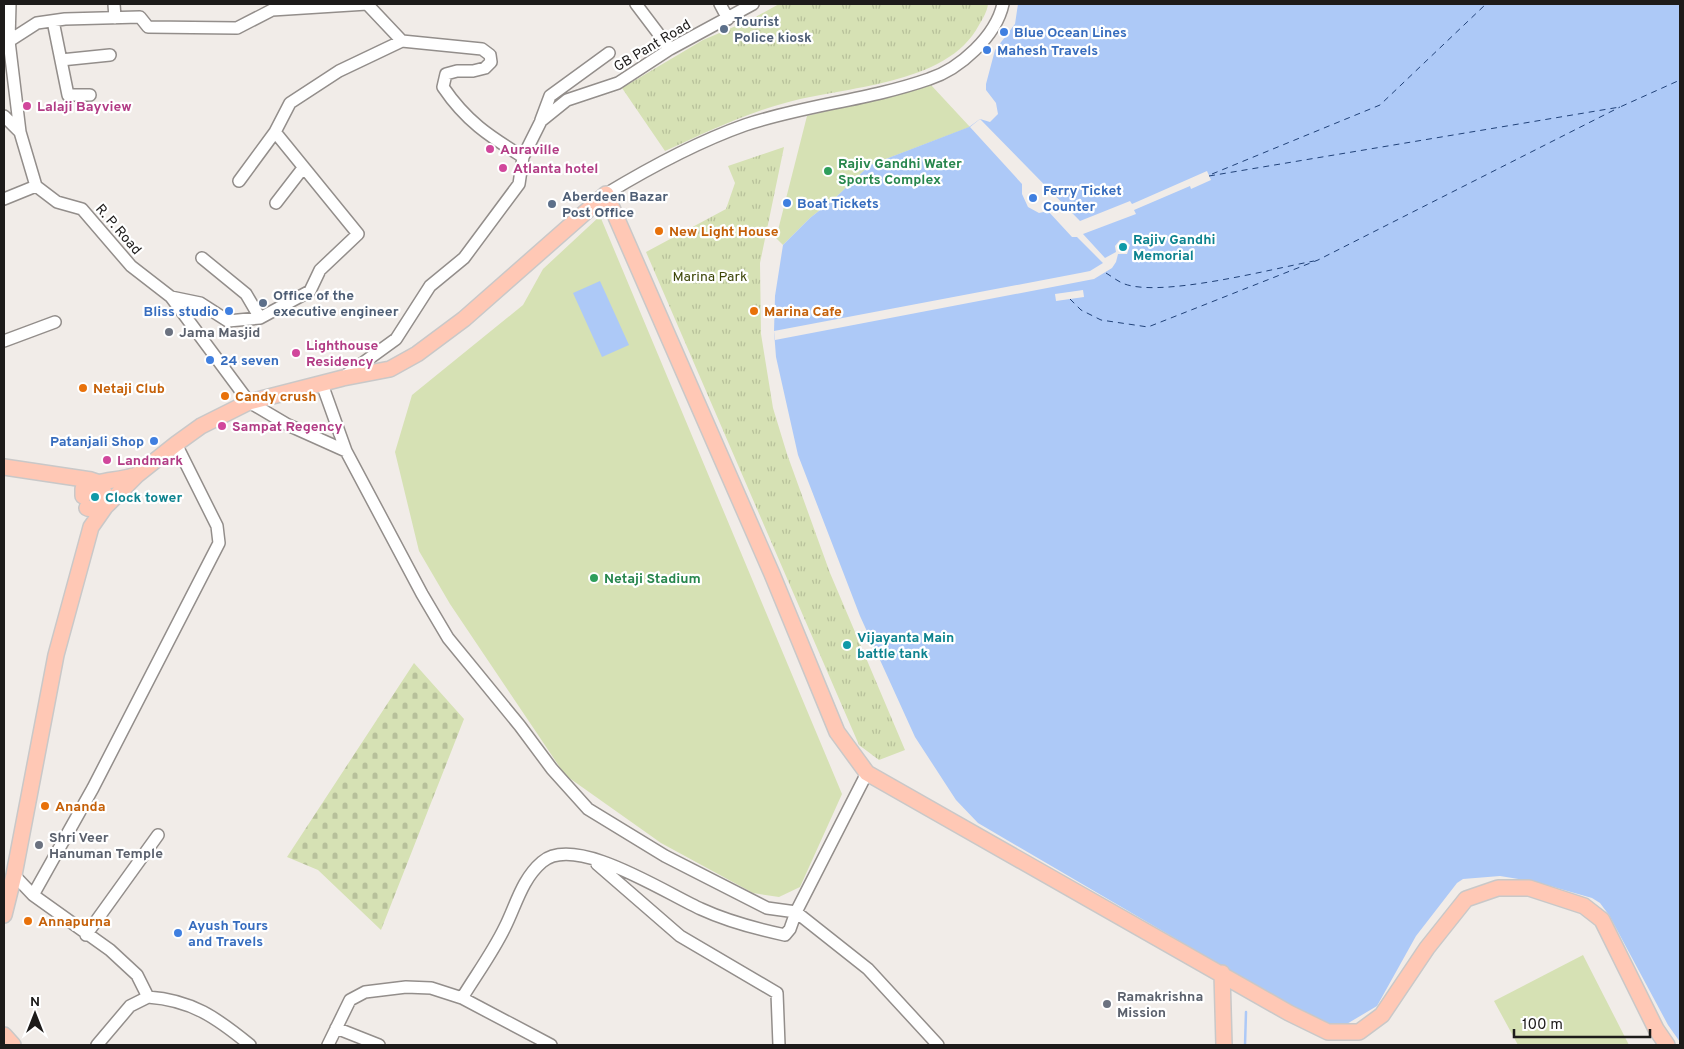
<svg xmlns="http://www.w3.org/2000/svg" width="1684" height="1049" font-family="Overpass,sans-serif">
<style>
.green{fill:#d6e1b4}
.cemetery{fill:url(#cemetery-stones)}
.park{fill:url(#park-tufts)}
.water{fill:#adc9f7}
.pier{fill:#f1ece8}
.lines{fill:none;stroke-linecap:round;stroke-linejoin:round}
.stream{stroke:#adc9f7;stroke-width:2.5}
.ferry{stroke:#214279;stroke-width:1;stroke-dasharray:6 5;stroke-linecap:butt}
.minor-casing{stroke:#938e8b;stroke-width:14}
.major-casing{stroke:#c9c8c8;stroke-width:18}
.minor{stroke:#fff;stroke-width:11}
.major{stroke:#ffc8b5;stroke-width:15}
.service-dot{fill:#5c6f8a;stroke:#fff;stroke-width:2}
.shop-dot{fill:#3f7fe0;stroke:#fff;stroke-width:2}
.hotel-dot{fill:#d1479c;stroke:#fff;stroke-width:2}
.leisure-dot{fill:#2e9e5b;stroke:#fff;stroke-width:2}
.food-dot{fill:#e8710a;stroke:#fff;stroke-width:2}
.culture-dot{fill:#0f9aa8;stroke:#fff;stroke-width:2}
.worship-dot{fill:#6b7280;stroke:#fff;stroke-width:2}
.labels{text-anchor:middle;stroke-width:4.5;stroke-linejoin:round;paint-order:stroke}
.service-label{font-size:14px;font-weight:bold;fill:#4e5e75;stroke:#fff;text-anchor:start}
.shop-label{font-size:14px;font-weight:bold;fill:#366cbe;stroke:#fff;text-anchor:start}
.street-label{font-size:14px;fill:#1d1b1a;stroke:#fff}
.hotel-label{font-size:14px;font-weight:bold;fill:#b23c85;stroke:#fff;text-anchor:start}
.leisure-label{font-size:14px;font-weight:bold;fill:#27864d;stroke:#fff;text-anchor:start}
.food-label{font-size:14px;font-weight:bold;fill:#c56008;stroke:#fff;text-anchor:start}
.culture-label{font-size:14px;font-weight:bold;fill:#0d838f;stroke:#fff;text-anchor:start}
.park-label{font-size:14px;fill:#3d4608;stroke:#fff}
.worship-label{font-size:14px;font-weight:bold;fill:#5b616d;stroke:#fff;text-anchor:start}
</style>
<defs>
<pattern id="cemetery-stones" width="16" height="16" patternUnits="userSpaceOnUse" patternTransform="scale(1.25)"><rect width="16" height="16" fill="#d6e1b4"/><path d="M2 7V4a2 2 0 0 1 4 0v3zM10 15v-3a2 2 0 0 1 4 0v3z" fill="#b7c09a"/></pattern>
<pattern id="park-tufts" width="24" height="20" patternUnits="userSpaceOnUse" patternTransform="scale(1.25)"><rect width="24" height="20" fill="#d6e1b4"/><path d="M3 7l-1-3M5 7V3M7 7l1-3M15 17l-1-3M17 17v-4M19 17l1-3" fill="none" stroke="#b7c09a"/></pattern>
</defs>
<rect width="100%" height="100%" fill="#f1ece8"/>
<path class="green" d="M 931,85 L 970,127 L 870,165 L 834,199 L 810,218 L 783,245 L 776,238 L 807,116 Z
M 600,216 L 842,794 L 800,887 L 779,897 L 753,893 L 661,843 L 565,775 L 450,604 L 419,551 L 395,452 L 412,395 L 523,305 L 543,269 Z
M 1583,955 L 1629,1045 L 1518,1045 L 1494,1001 Z"/>
<path class="cemetery" d="M 414,663 L 464,719 L 381,930 L 318,870 L 287,857 Z"/>
<path class="park" d="M 779,4 L 988,4 C 987,12 983,18 979,25 C 947,86 844,86 785,103 C 746,113 702,134 665,151 L 622,88 L 703,40 L 750,20 Z
M 784,147 L 760,263 L 761,334 L 773,408 L 787,454 L 830,573 L 905,750 L 879,760 L 859,745 L 646,252 L 726,209 L 735,183 L 728,166 Z"/>
<path class="water" d="M 1018,4 L 1680,4 L 1680,1042 L 1668,1025 L 1609,915 L 1600,903 L 1592,898 L 1536,882 L 1500,876 L 1463,879 L 1457,883 L 1416,936 L 1377,1006 L 1345,1025 L 1329,1025 L 1265,991 L 978,823 L 956,800 L 915,737 L 860,616 L 798,455 L 776,357 L 774,331 L 775,296 L 783,245 L 810,218 L 834,199 L 870,165 L 969,127 L 980,119 L 990,122 L 998,114 L 996,103 L 986,90 L 986,84 L 995,50 L 1015,24 Z
M 600,281 L 629,345 L 602,357 L 573,293 Z"/>
<path class="pier" d="M 980,119 L 1080,221 L 1130,201 L 1132,204 L 1207,171 L 1211,180 L 1191,189 L 1190,186 L 1134,210 L 1136,214 L 1083,234 L 1105,258 L 1116,252 L 1115,246 L 1120,240 L 1125,240 L 1130,245 L 1127,254 L 1118,254 L 1116,262 L 1112,268 L 1094,279 L 775,340 L 774,331 L 1080,273 L 1090,271 L 1103,263 L 1077,237 L 1072,237 L 1048,211 L 1039,213 L 1028,207 L 1022,194 L 1022,184 L 970,127 Z
M 1083,290 L 1084,297 L 1056,301 L 1055,294 Z"/>
<g class="lines">
<path class="stream" d="M 1245,1045 L 1246,1012"/>
<path class="ferry" d="M 1212,174 L 1380,105 L 1486,4
M 1209,176 L 1620,107 L 1680,80
M 1106,273 C 1111,276 1116,280 1122,283 C 1158,299 1271,269 1314,261
M 1070,299 L 1081,310 L 1101,320 L 1148,327 L 1318,260 L 1620,107"/>
<g class="minor-casing">
<path id="minor" d="M 10,4 L 9,41 L 20,132 L 36,186 L 57,202 L 82,209 L 131,266 L 171,297 L 249,402 L 288,425 L 346,451
M 114,4 L 115,18
M 636,4 L 670,49
M 720,4 L 728,19
M 53,21 L 68,95 L 90,95
M 9,41 L 37,23 L 65,19 L 140,17 L 148,27 L 237,28 L 272,10 L 367,4 L 402,41 L 482,49 L 490,55 L 491,62 L 485,68 L 473,71 L 457,71 L 446,74 L 443,87 C 466,121 489,136 523,157
M 61,60 L 110,55
M 4,116 L 20,132
M 541,120 L 550,96 L 609,53
M 239,181 L 275,132
M 606,194 C 649,168 697,142 745,125 C 805,105 869,100 929,79 C 960,69 996,36 1003,4
M 4,199 L 36,186
M 276,203 L 303,168
M 202,258 L 246,294 L 260,318
M 171,297 L 200,303 L 228,321 L 260,318 L 310,291 L 320,270 L 358,234 L 275,132 L 290,103 L 339,71 L 402,41
M 4,341 L 55,322
M 345,376 L 396,339 L 430,286 L 464,258 L 519,184 L 523,157 L 541,121 L 567,100 L 618,83 L 670,49 L 753,4
M 322,384 L 346,451 L 422,594 L 448,638 L 520,726 L 552,769 L 588,809 L 665,856 L 767,908 L 796,912 L 867,773
M 597,864 L 680,936 L 777,993 L 779,1045
M 14,875 L 33,895 L 110,950 L 137,975 L 148,997 C 192,1000 217,1018 250,1045
M 33,895 L 93,788 L 219,543 L 217,526 L 176,444
M 86,935 L 158,835
M 462,998 L 551,1045
M 336,1028 L 379,1045
M 97,1045 L 130,1006 L 148,997
M 328,1045 L 350,1000 L 365,992 L 406,987 L 431,988 L 462,998 C 476,975 493,952 505,927 C 516,905 522,879 542,862 C 575,833 667,894 701,909 C 727,921 757,929 785,935 L 790,929 L 796,912 L 868,969 L 938,1045"/>
</g>
<g class="major-casing">
<path id="major" d="M 4,467 L 91,480 L 100,483 L 107,499 L 105,507 L 91,527 L 56,655 L 14,875 L 4,915
M 83,496 L 83,489 C 97,480 117,481 133,476
M 87,508 L 98,510 L 105,507 L 137,475 L 176,444 L 201,426 L 249,402 L 343,378 L 390,369 L 417,354 L 464,319 L 606,194 L 772,574 L 837,732 L 867,773 L 1289,1013 L 1328,1032 L 1359,1032 L 1382,1015 L 1427,948 L 1466,899 L 1498,888 L 1529,888 L 1584,906 L 1602,920 L 1656,1029 L 1667,1045
M 1222,973 L 1224,1045
M 4,1035 L 13,1045"/>
</g>
<use href="#minor" class="minor"/>
<use href="#major" class="major"/>
</g>
<g class="service-dot">
<circle cx="724" cy="29" r="5"/>
<circle cx="552" cy="204" r="5"/>
<circle cx="263" cy="303" r="5"/>
</g>
<g class="shop-dot">
<circle cx="1004" cy="32" r="5"/>
<circle cx="987" cy="50" r="5"/>
<circle cx="1033" cy="198" r="5"/>
<circle cx="787" cy="203" r="5"/>
<circle cx="229" cy="311" r="5"/>
<circle cx="210" cy="360" r="5"/>
<circle cx="154" cy="441" r="5"/>
<circle cx="178" cy="933" r="5"/>
</g>
<g class="hotel-dot">
<circle cx="27" cy="106" r="5"/>
<circle cx="490" cy="149" r="5"/>
<circle cx="503" cy="168" r="5"/>
<circle cx="296" cy="353" r="5"/>
<circle cx="222" cy="426" r="5"/>
<circle cx="107" cy="460" r="5"/>
</g>
<g class="leisure-dot">
<circle cx="828" cy="171" r="5"/>
<circle cx="594" cy="578" r="5"/>
</g>
<g class="food-dot">
<circle cx="659" cy="231" r="5"/>
<circle cx="754" cy="311" r="5"/>
<circle cx="83" cy="388" r="5"/>
<circle cx="225" cy="396" r="5"/>
<circle cx="45" cy="806" r="5"/>
<circle cx="28" cy="921" r="5"/>
</g>
<g class="culture-dot">
<circle cx="1123" cy="247" r="5"/>
<circle cx="95" cy="497" r="5"/>
<circle cx="847" cy="645" r="5"/>
</g>
<g class="worship-dot">
<circle cx="169" cy="332" r="5"/>
<circle cx="39" cy="845" r="5"/>
<circle cx="1107" cy="1004" r="5"/>
</g>
<g class="labels">
<g class="service-label">
<text x="734" y="26">Tourist<tspan x="734" dy="16">Police kiosk</tspan></text>
<text x="562" y="201">Aberdeen Bazar<tspan x="562" dy="16">Post Office</tspan></text>
<text x="273" y="300">Office of the<tspan x="273" dy="16">executive engineer</tspan></text>
</g>
<g class="shop-label">
<text x="1014" y="37">Blue Ocean Lines</text>
<text x="997" y="55">Mahesh Travels</text>
<text x="1043" y="195">Ferry Ticket<tspan x="1043" dy="16">Counter</tspan></text>
<text x="797" y="208">Boat Tickets</text>
<text x="219" y="316" text-anchor="end">Bliss studio</text>
<text x="220" y="365">24 seven</text>
<text x="144" y="446" text-anchor="end">Patanjali Shop</text>
<text x="188" y="930">Ayush Tours<tspan x="188" dy="16">and Travels</tspan></text>
</g>
<g class="street-label">
<text transform="translate(652 45) rotate(-31)" y="5">GB Pant Road</text>
<text transform="translate(119 229) rotate(49)" y="5">R. P. Road</text>
</g>
<g class="hotel-label">
<text x="37" y="111">Lalaji Bayview</text>
<text x="500" y="154">Auraville</text>
<text x="513" y="173">Atlanta hotel</text>
<text x="306" y="350">Lighthouse<tspan x="306" dy="16">Residency</tspan></text>
<text x="232" y="431">Sampat Regency</text>
<text x="117" y="465">Landmark</text>
</g>
<g class="leisure-label">
<text x="838" y="168">Rajiv Gandhi Water<tspan x="838" dy="16">Sports Complex</tspan></text>
<text x="604" y="583">Netaji Stadium</text>
</g>
<g class="food-label">
<text x="669" y="236">New Light House</text>
<text x="764" y="316">Marina Cafe</text>
<text x="93" y="393">Netaji Club</text>
<text x="235" y="401">Candy crush</text>
<text x="55" y="811">Ananda</text>
<text x="38" y="926">Annapurna</text>
</g>
<g class="culture-label">
<text x="1133" y="244">Rajiv Gandhi<tspan x="1133" dy="16">Memorial</tspan></text>
<text x="105" y="502">Clock tower</text>
<text x="857" y="642">Vijayanta Main<tspan x="857" dy="16">battle tank</tspan></text>
</g>
<g class="park-label">
<text x="710" y="281">Marina Park</text>
</g>
<g class="worship-label">
<text x="179" y="337">Jama Masjid</text>
<text x="49" y="842">Shri Veer<tspan x="49" dy="16">Hanuman Temple</tspan></text>
<text x="1117" y="1001">Ramakrishna<tspan x="1117" dy="16">Mission</tspan></text>
</g>
</g>
<rect width="1684" height="1049" fill="none" stroke="#1d1b1a" stroke-width="10"/>
<g transform="translate(35 1014)" stroke="#ffffff" stroke-width="4" paint-order="stroke">
<path d="M0-4L9 19L0 12L-9 19Z" fill="#1d1b1a"/>
<text y="-8" font-size="14" font-weight="bold" text-anchor="middle" fill="#1d1b1a">N</text>
</g>
<path d="M1514 1029v8h136v-8" fill="none" stroke="#1d1b1a" stroke-width="2.5"/>
<text x="1522" y="1029" font-size="15" fill="#1d1b1a" stroke="#ffffff" stroke-width="4" paint-order="stroke">100 m</text>
</svg>
